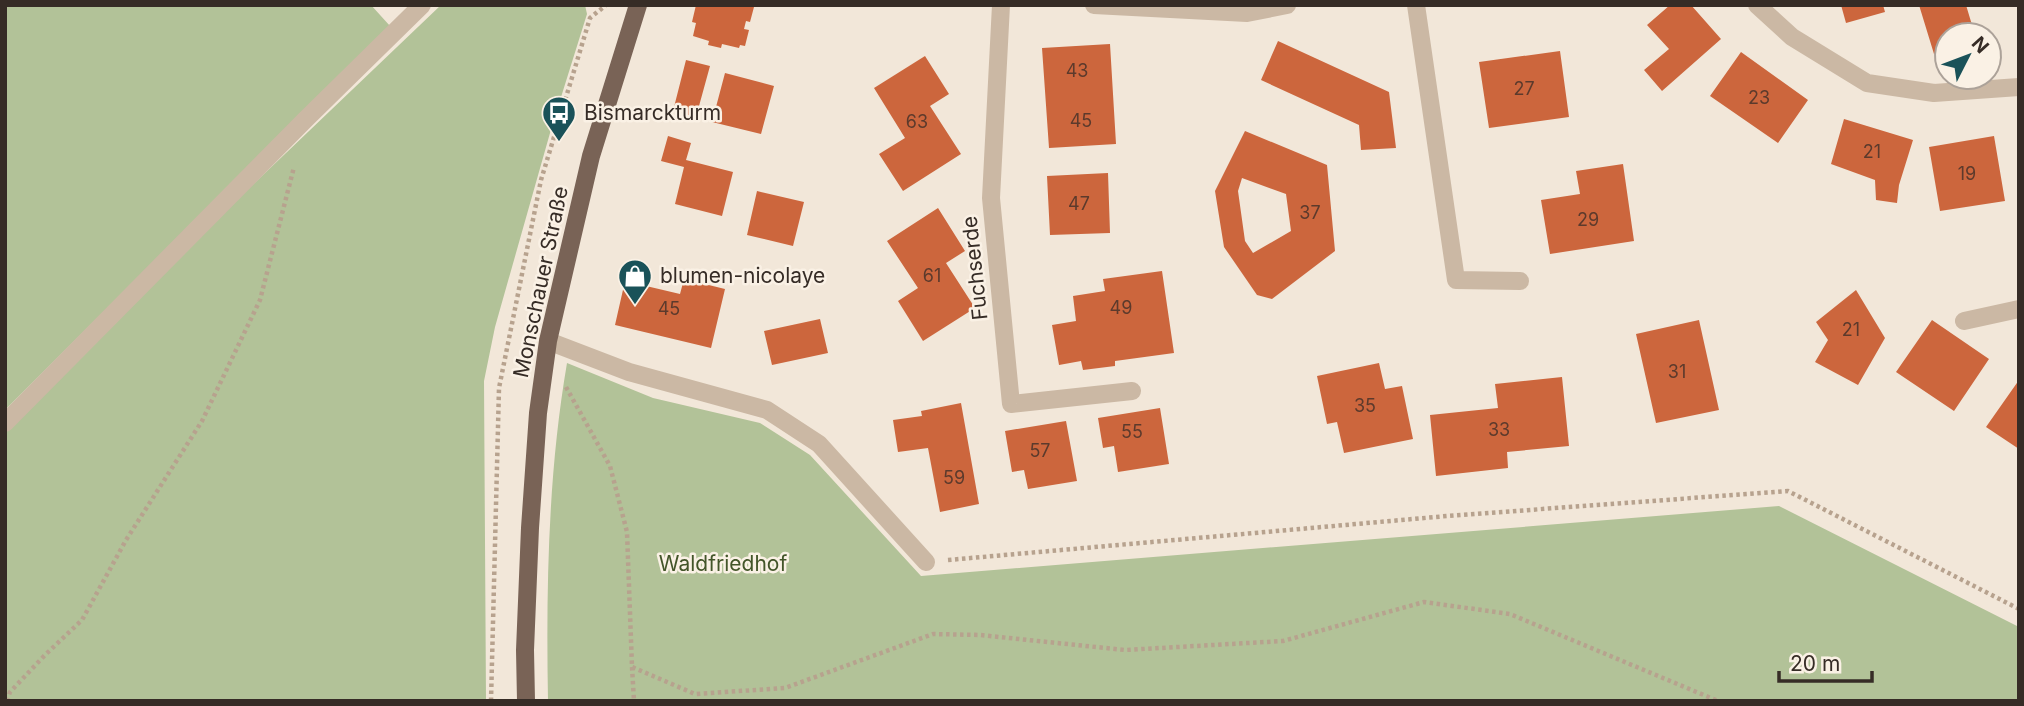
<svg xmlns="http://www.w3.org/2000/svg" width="2024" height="706" font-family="Inter,sans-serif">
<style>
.green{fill:#b2c298}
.building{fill:#cc663d;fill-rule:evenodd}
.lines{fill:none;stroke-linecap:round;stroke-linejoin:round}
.path{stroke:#b7a28e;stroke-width:4.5;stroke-dasharray:3.5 3.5;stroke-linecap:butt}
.minor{stroke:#cbb8a4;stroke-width:18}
.major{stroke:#796356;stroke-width:18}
.labels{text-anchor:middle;stroke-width:5;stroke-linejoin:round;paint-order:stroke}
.number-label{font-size:18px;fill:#5c3a2c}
.poi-label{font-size:21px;fill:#362c26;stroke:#faf1e5;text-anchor:start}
.street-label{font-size:21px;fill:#362c26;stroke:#faf1e5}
.park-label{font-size:21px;fill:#435529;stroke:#faf1e5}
</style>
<rect width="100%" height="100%" fill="#f2e7d9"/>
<path class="green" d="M 5,5 L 371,5 L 390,26 L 5,410 Z
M 441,5 L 585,5 L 587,14 L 552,126 L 495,327 L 484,381 L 486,701 L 5,701 L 5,421 Z
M 567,363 L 653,398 L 760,423 L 810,455 L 921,576 L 1779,506 L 2019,627 L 2019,701 L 548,701 C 546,588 548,474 567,363 Z"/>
<path class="building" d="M 696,5 L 754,7 L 750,22 L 746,21 L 744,29 L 749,30 L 745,46 L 740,45 L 739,48 L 722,44 L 721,48 L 708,45 L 709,41 L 693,36 L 696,23 L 692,22 Z
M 1670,5 L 1691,5 L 1721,39 L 1662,91 L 1644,70 L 1669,49 L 1647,25 Z
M 1841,5 L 1883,5 L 1885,12 L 1846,23 Z
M 1919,5 L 1966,5 L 1975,35 L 1947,35 L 1947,50 L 1934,54 Z
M 1278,41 L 1389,92 L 1396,148 L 1361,150 L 1359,125 L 1261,80 Z
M 1110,44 L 1116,144 L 1049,148 L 1042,48 Z
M 1560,51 L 1569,117 L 1489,128 L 1479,62 Z
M 1741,52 L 1808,100 L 1778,143 L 1710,96 Z
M 925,56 L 949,94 L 930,106 L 961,154 L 903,191 L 879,154 L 905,138 L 874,88 Z
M 686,60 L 710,66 L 696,117 L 673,111 Z
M 725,73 L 774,86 L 761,134 L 712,122 Z
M 1844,119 L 1913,140 L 1899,185 L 1897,203 L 1876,200 L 1875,180 L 1831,164 Z
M 1245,131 L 1327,165 L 1335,251 L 1272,299 L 1257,295 L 1224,247 L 1215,191 ZM 1242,178 L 1286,194 L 1291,231 L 1253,253 L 1245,241 L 1238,191 Z
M 668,136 L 691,143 L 686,160 L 733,172 L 722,216 L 675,204 L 684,167 L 661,161 Z
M 1994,136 L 2005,201 L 1940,211 L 1929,147 Z
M 1623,164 L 1634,241 L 1550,254 L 1541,200 L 1580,194 L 1576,171 Z
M 1108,173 L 1110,233 L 1050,235 L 1047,176 Z
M 757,191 L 804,202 L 793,246 L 747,235 Z
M 938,208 L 965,251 L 946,263 L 975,308 L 923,341 L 898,301 L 918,288 L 887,241 Z
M 1162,271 L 1174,353 L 1115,361 L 1115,366 L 1083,370 L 1081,361 L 1059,365 L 1052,325 L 1076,321 L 1073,296 L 1105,291 L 1103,279 Z
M 684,279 L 725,289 L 711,348 L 615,325 L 625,281 L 680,294 Z
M 1856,290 L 1885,338 L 1858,385 L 1815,362 L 1828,340 L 1816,322 Z
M 820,319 L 828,353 L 772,365 L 764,331 Z
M 1699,320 L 1719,410 L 1656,423 L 1636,334 Z
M 1932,320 L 1989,359 L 1954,411 L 1896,372 Z
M 1379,363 L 1385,389 L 1402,386 L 1413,439 L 1344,453 L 1337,422 L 1327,424 L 1317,376 Z
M 1562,377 L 1569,446 L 1507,452 L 1508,468 L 1436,476 L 1430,415 L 1498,408 L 1495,384 Z
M 2019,380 L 2019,449 L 1986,427 Z
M 961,403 L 979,504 L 940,512 L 928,448 L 898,452 L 893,420 L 922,416 L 921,411 Z
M 1160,408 L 1169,464 L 1118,472 L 1114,446 L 1103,448 L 1098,418 Z
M 1066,421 L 1077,481 L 1028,489 L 1024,470 L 1012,472 L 1005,431 Z"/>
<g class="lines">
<path class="path" d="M 566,387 L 610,466 L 627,532 L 632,667 L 695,694 L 785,688 L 933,634 L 980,635 L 1125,650 L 1283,641 L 1424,602 L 1510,614 L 1718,701
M 948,560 L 1447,516 L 1788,491 L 2019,609
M 632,667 L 634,701
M 7,701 L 10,692 L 45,655 L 82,620 L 126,540 L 202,421 L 260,300 L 294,167
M 491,701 L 499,388 L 541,180 L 590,18 L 606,5"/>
<path class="minor" d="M 1001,5 L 991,198 L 1011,404 L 1132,391
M 1094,5 L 1247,13 L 1287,5
M 1416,5 L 1456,280 L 1520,281
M 1757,5 L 1792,37 L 1867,83 L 1934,93 L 2019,87
M 1964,321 L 2019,309
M 548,341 L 629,372 L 767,410 L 819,444 L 926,562
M 5,423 L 306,119 L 422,5"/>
<path class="major" d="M 526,701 L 525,650 L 530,528 L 538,413 L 548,341 L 591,156 L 638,5"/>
</g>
<defs>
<g id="bus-pin" transform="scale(1.75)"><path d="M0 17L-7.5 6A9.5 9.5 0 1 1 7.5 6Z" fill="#1a5259" stroke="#faf1e5"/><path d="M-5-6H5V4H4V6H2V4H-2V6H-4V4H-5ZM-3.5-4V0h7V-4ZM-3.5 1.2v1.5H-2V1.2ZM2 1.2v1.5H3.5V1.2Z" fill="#fff"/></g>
<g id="shop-pin" transform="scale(1.75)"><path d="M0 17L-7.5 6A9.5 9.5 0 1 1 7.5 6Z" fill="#1a5259" stroke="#faf1e5"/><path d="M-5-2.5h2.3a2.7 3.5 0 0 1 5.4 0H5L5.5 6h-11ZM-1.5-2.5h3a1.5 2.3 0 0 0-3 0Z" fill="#fff"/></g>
</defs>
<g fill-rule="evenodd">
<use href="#bus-pin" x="559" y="113"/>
<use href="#shop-pin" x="635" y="276"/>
</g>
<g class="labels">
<g class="number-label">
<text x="1077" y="77">43</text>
<text x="1524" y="95">27</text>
<text x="1759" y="104">23</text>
<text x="1081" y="127">45</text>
<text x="917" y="128">63</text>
<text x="1872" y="158">21</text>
<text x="1967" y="180">19</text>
<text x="1079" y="210">47</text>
<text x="1310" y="219">37</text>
<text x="1588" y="226">29</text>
<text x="932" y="282">61</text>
<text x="1121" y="314">49</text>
<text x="669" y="315">45</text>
<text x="1851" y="336">21</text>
<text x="1677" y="378">31</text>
<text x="1365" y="412">35</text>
<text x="1499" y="436">33</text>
<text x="1132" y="438">55</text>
<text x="1040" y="457">57</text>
<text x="954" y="484">59</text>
</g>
<g class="poi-label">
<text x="584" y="120">Bismarckturm</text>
<text x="660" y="283">blumen-nicolaye</text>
</g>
<g class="street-label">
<text transform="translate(975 268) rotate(-96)" y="7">Fuchserde</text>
<text transform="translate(541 282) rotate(-78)" y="7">Monschauer Straße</text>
</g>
<g class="park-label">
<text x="723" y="571">Waldfriedhof</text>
</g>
</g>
<rect width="2024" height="706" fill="none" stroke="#362c26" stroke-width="14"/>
<g transform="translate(1968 56) rotate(48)"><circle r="33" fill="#faf1e5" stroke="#aca299" stroke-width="2"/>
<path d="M0-5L12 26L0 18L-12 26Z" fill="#1a5259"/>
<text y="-10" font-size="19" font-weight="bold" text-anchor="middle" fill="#362c26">N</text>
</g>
<path d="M1779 671v10h93v-10" fill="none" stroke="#362c26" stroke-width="3.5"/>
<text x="1790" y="671" font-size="21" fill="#362c26" stroke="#faf1e5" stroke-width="5" paint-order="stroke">20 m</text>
</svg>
